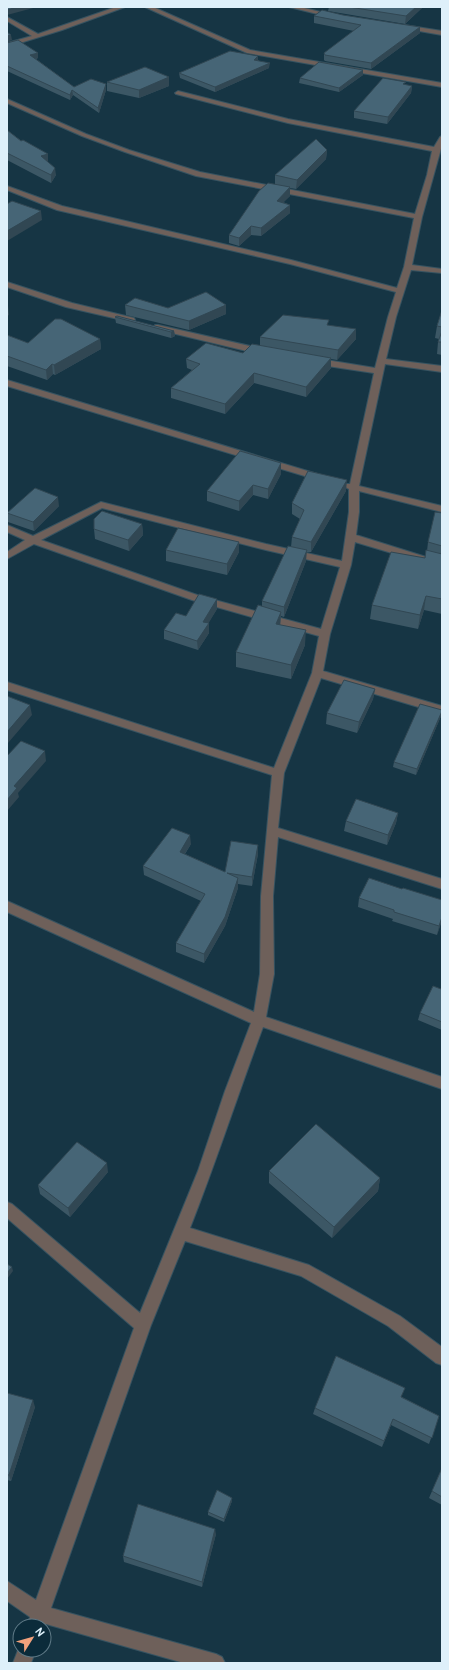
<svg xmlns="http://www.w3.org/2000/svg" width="449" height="1670" font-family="Overpass,sans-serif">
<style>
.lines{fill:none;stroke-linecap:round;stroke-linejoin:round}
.minor-casing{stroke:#365361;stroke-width:2}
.minor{fill:#6e605a;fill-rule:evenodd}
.wall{fill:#3c5765}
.shaded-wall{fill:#314753}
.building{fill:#466576;stroke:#314753}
</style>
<rect width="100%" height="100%" fill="#163544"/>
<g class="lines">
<g class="minor-casing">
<path id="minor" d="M 116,7 L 125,7 L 62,30 L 7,47 L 7,43 L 32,36 L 7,21 L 7,17 L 38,34 Z
M 145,7 L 153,7 L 250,50 L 442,83 L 442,87 L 247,53 Z
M 289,7 L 300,7 L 337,16 L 334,18 Z
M 404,25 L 442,31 L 442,35 L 402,28 L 401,27 Z
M 178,91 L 288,119 L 434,147 L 440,137 L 442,136 L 442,145 L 422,217 L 412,265 L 442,269 L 442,273 L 411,270 L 396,317 L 386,359 L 442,366 L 442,372 L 385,364 L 359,486 L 442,506 L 442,512 L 359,491 L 359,512 L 356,535 L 442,562 L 442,568 L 355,542 L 351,565 L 330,634 L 323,671 L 442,706 L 442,714 L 321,678 L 284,773 L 278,828 L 442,879 L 442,889 L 278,837 L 273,896 L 274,974 L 266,1017 L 442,1077 L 442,1089 L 263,1027 C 238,1094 216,1162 190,1228 L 309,1265 L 400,1316 L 442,1347 L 442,1365 L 436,1363 L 388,1326 L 301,1276 L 185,1241 L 151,1325 L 51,1608 L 216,1654 L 222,1657 L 225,1663 L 184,1663 L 46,1624 L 44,1628 L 44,1626 L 27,1626 L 30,1617 L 7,1601 L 7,1581 L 36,1600 L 134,1328 L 7,1218 L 7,1202 L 12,1204 L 140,1313 L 198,1171 L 225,1091 L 251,1023 L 7,912 L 7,901 L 254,1012 L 260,974 L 261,896 L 272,775 L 7,690 L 7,682 L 274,768 L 312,673 L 319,636 L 192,600 L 34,544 L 7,559 L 7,552 L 25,540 L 7,532 L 7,525 L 33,536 L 101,502 L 266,544 L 342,561 L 349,512 L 349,489 L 343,486 L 345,484 L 350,484 L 374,373 L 314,364 L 310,361 L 314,358 L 375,368 L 388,317 L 396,292 L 290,264 L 57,210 L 7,190 L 7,186 L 62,206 L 291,260 L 397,288 L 404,267 L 414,218 L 196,176 L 125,152 L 82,136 L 7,103 L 7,99 L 86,134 L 129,150 L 200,172 L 415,214 L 427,175 L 432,151 L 288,123 L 176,94 L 175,93 ZM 102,508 L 266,550 L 340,567 L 321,629 L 200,596 L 41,540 Z
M 7,282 L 72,303 L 134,318 L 135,320 L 131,322 L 66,307 L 7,287 Z
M 155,325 L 158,325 L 263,349 L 267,352 L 263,355 L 155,329 L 154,327 Z
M 7,380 L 324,476 L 326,478 L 321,481 L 318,480 L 7,386 Z
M 20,1645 L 20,1650 L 36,1650 L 31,1663 L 13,1663 Z"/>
</g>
<use href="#minor" class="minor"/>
</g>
<path class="wall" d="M 329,7 L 423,7 L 405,24 L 328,11 Z
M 314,16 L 420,33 L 371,69 L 325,61 L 324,60 L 324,53 L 354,31 L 314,23 Z
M 7,43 L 38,53 L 38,58 L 36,59 L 74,87 L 106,84 L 106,90 L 99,113 L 73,95 L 70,100 L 7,71 Z
M 258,56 L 258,60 L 269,68 L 215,92 L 180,78 L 179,73 Z
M 363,75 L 339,92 L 299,83 L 300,78 Z
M 169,77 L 169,86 L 139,98 L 107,91 L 107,82 Z
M 405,85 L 412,86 L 411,93 L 387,124 L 354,118 L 354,111 Z
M 7,130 L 48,161 L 47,161 L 56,175 L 51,183 L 7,160 Z
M 327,150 L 326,159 L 296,189 L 290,188 L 290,196 L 283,202 L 290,205 L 290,213 L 261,236 L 251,235 L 239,246 L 229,243 L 229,235 L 275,184 L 275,175 Z
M 125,305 L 168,308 L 226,314 L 189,330 L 126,315 Z
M 442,310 L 442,355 L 437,354 L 438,342 L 439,339 L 435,338 L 437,326 Z
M 115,317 L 174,331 L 175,336 L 171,338 L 116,323 Z
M 328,325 L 356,339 L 337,360 L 331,359 L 331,368 L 306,397 L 254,383 L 225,414 L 171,398 L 171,388 L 192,370 L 187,368 L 186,359 L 243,353 L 260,345 L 260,337 Z
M 7,335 L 28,343 L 100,339 L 101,349 L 55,375 L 53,374 L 47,380 L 7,366 Z
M 281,474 L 268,499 L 253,495 L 239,511 L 207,501 L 207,491 Z
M 346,491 L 311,552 L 306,552 L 306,561 L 284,617 L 281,616 L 280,625 L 305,645 L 291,679 L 236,667 L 236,652 L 262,607 L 262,601 L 291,547 L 292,537 L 300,519 L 292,514 L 292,503 Z
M 59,506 L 34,531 L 8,522 L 7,513 Z
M 442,513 L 442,614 L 424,610 L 418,629 L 370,619 L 372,605 L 425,558 L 427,551 L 428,542 Z
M 142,524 L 143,535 L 129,551 L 95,539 L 94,529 Z
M 239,542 L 239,552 L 227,575 L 166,561 L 166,550 Z
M 217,609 L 208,623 L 209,623 L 209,633 L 198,650 L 164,639 L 164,630 L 186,616 Z
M 375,689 L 373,699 L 357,733 L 326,724 L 327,713 Z
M 441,716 L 416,775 L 393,767 L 394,762 Z
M 398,813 L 396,823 L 387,845 L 344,831 L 346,821 Z
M 191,844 L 185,854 L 225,872 L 258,854 L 252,886 L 238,884 L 238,888 L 225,926 L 204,963 L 176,952 L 176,943 L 201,901 L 144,875 L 143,866 Z
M 402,889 L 442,900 L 442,920 L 437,935 L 392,921 L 393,919 L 358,907 L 359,898 Z
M 442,987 L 442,1030 L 418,1020 L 420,1013 L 441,989 Z
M 269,1171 L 380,1178 L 378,1191 L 332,1238 L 269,1183 Z
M 108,1172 L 70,1217 L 40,1194 L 38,1185 Z
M 7,1393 L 35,1407 L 11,1481 L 7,1480 Z
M 402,1397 L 439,1416 L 429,1444 L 391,1425 L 382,1447 L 313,1414 L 315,1408 Z
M 442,1468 L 442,1505 L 429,1498 Z
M 232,1498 L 232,1501 L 224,1522 L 208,1515 L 208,1512 Z
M 216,1534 L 202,1587 L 124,1562 L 123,1556 Z"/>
<path class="shaded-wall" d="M 17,7 L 37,7 L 7,15 L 7,10 Z
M 416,7 L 423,7 L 405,24 L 406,16 Z
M 420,27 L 420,33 L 371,69 L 371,63 Z
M 11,35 L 12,40 L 7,42 L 7,36 Z
M 38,53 L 38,58 L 31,60 L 30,55 Z
M 258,56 L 258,61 L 254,60 Z
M 270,63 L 269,68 L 215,92 L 215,87 Z
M 363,70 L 363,75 L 339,92 L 339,88 Z
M 169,77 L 169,86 L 139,98 L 139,90 Z
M 106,84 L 106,90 L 99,113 L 98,108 Z
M 412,86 L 411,93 L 387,124 L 388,117 Z
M 72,90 L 73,95 L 70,100 L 70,95 Z
M 327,150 L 326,159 L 296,189 L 297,180 Z
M 48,154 L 48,161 L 41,164 L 41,156 Z
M 55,168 L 56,175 L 51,183 L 51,175 Z
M 290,187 L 290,196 L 277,209 L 277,201 Z
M 290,205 L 290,213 L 261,236 L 261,228 Z
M 41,211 L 42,220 L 7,241 L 7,231 Z
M 251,226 L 251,235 L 239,246 L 239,238 Z
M 8,305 L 9,315 L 7,316 L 7,306 Z
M 226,305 L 226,314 L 189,330 L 189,321 Z
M 356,329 L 356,339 L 337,360 L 338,350 Z
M 174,331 L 175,336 L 171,338 L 171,332 Z
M 100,339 L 101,349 L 55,375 L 54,365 Z
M 331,358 L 331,368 L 306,397 L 306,387 Z
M 52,364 L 53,374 L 47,380 L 46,370 Z
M 254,373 L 254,383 L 225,414 L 225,404 Z
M 281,463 L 281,474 L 268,499 L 268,489 Z
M 347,480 L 346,491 L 311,552 L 311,542 Z
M 253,485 L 253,495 L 239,511 L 239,501 Z
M 58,497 L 59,506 L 34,531 L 33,522 Z
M 142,524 L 143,535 L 129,551 L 128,540 Z
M 239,542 L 239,552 L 227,575 L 227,564 Z
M 307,550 L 306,561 L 284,617 L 284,607 Z
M 426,596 L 424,610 L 418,629 L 420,615 Z
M 217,599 L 217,609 L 204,631 L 203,622 Z
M 281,612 L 280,627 L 276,624 Z
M 209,623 L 209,633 L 198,650 L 197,641 Z
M 306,630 L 305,645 L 291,679 L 291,665 Z
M 375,689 L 373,699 L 357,733 L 359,722 Z
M 30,705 L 32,715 L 8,743 L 7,738 L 7,732 Z
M 442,711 L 441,716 L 416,775 L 417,769 Z
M 45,751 L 46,761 L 18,793 L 19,797 L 7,811 L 7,800 L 14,786 Z
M 398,813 L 396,823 L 387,845 L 388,835 Z
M 190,835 L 191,844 L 180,861 L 180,852 Z
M 258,845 L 258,854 L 252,886 L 252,877 Z
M 238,878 L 238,888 L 225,926 L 204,963 L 204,954 Z
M 442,917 L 442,920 L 437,935 L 439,926 Z
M 107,1163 L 108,1172 L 70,1217 L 68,1208 Z
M 380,1178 L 378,1191 L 332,1238 L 334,1227 Z
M 12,1267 L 13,1271 L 7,1279 L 7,1273 Z
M 33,1400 L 35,1407 L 11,1481 L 9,1475 Z
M 393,1419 L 391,1425 L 382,1447 L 384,1441 Z
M 232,1498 L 232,1501 L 224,1522 L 224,1519 Z
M 215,1529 L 216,1534 L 202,1587 L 202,1582 Z"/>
<path class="building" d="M 7,7 L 17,7 L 7,10 Z
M 349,7 L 416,7 L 406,16 Z
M 322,10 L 343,15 L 420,27 L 371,63 L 325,55 L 324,53 L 361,25 L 314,16 Z
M 7,32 L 11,35 L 7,36 Z
M 18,40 L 38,53 L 30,55 L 74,87 L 91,79 L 106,84 L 98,108 L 72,90 L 70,95 L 7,66 L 7,43 Z
M 230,51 L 258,56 L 254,60 L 270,63 L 215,87 L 179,73 Z
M 319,62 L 363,70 L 339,88 L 300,78 Z
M 145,67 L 169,77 L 139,90 L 107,82 Z
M 383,78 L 406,82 L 403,84 L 412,86 L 388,117 L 354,111 Z
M 7,130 L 21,141 L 23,140 L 48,154 L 41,156 L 55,168 L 51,175 L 7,153 Z
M 316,139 L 327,150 L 297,180 L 275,175 Z
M 268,183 L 290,187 L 277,201 L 290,205 L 261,228 L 251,226 L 239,238 L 229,235 L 259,191 Z
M 12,201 L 41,211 L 7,231 L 7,204 Z
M 206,292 L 226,305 L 189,321 L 125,305 L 135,298 L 168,308 Z
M 442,310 L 442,327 L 437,326 Z
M 283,315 L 329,320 L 327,325 L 356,329 L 338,350 L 260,337 Z
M 117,316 L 174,331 L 171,332 L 115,317 Z
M 55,319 L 61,319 L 100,339 L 54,365 L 52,364 L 46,370 L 7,356 L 7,335 L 28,343 Z
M 442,331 L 442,342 L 438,342 Z
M 206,343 L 243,353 L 252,344 L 331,358 L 306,387 L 254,373 L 225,404 L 171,388 L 200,364 L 186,359 Z
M 240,451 L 281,463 L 268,489 L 253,485 L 239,501 L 207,491 Z
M 308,471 L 347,480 L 311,542 L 292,537 L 304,510 L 292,503 Z
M 35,488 L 58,497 L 33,522 L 7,513 Z
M 102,511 L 142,524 L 128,540 L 94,529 L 94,519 Z
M 435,512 L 442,513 L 442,546 L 428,542 Z
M 178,528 L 239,542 L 227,564 L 166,550 Z
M 288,546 L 307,550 L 284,607 L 262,601 Z
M 426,550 L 442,554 L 442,599 L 426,596 L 420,615 L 372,605 L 391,552 L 425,558 Z
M 199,594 L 217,599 L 203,622 L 209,623 L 197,641 L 164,630 L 176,613 L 186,616 Z
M 258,605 L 281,612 L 276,624 L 306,630 L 291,665 L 236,652 Z
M 344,680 L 375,689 L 359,722 L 327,713 Z
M 7,696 L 30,705 L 7,732 Z
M 420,704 L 442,710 L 442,711 L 417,769 L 394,762 Z
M 21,741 L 45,751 L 14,786 L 17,788 L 7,800 L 7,756 Z
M 356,799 L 398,813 L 388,835 L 346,821 Z
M 172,828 L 190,835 L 180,852 L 225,872 L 231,841 L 258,845 L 252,877 L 227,873 L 238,878 L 225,917 L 204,954 L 176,943 L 205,894 L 143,866 Z
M 369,878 L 402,889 L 403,888 L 442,900 L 442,917 L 439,926 L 394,912 L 394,910 L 359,898 Z
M 433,986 L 441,989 L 442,987 L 442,1022 L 420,1013 Z
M 316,1124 L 380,1178 L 334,1227 L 269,1171 Z
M 77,1142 L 107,1163 L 68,1208 L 38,1185 Z
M 7,1264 L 12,1267 L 7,1273 Z
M 336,1356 L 405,1388 L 401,1397 L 439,1416 L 432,1438 L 393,1419 L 384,1441 L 315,1408 Z
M 7,1393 L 33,1400 L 9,1475 L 7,1475 Z
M 442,1468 L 442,1497 L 432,1491 Z
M 217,1490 L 232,1498 L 224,1519 L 208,1512 Z
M 138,1504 L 215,1529 L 202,1582 L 123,1556 Z"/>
<rect width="449" height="1670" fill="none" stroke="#def0fa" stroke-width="16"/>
<g transform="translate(32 1638) rotate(53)"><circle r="19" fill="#0b2b3a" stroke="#5f7a87"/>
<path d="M0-3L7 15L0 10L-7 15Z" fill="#f1a17c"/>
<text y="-6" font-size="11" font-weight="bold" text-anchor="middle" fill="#def0fa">N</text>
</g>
</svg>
